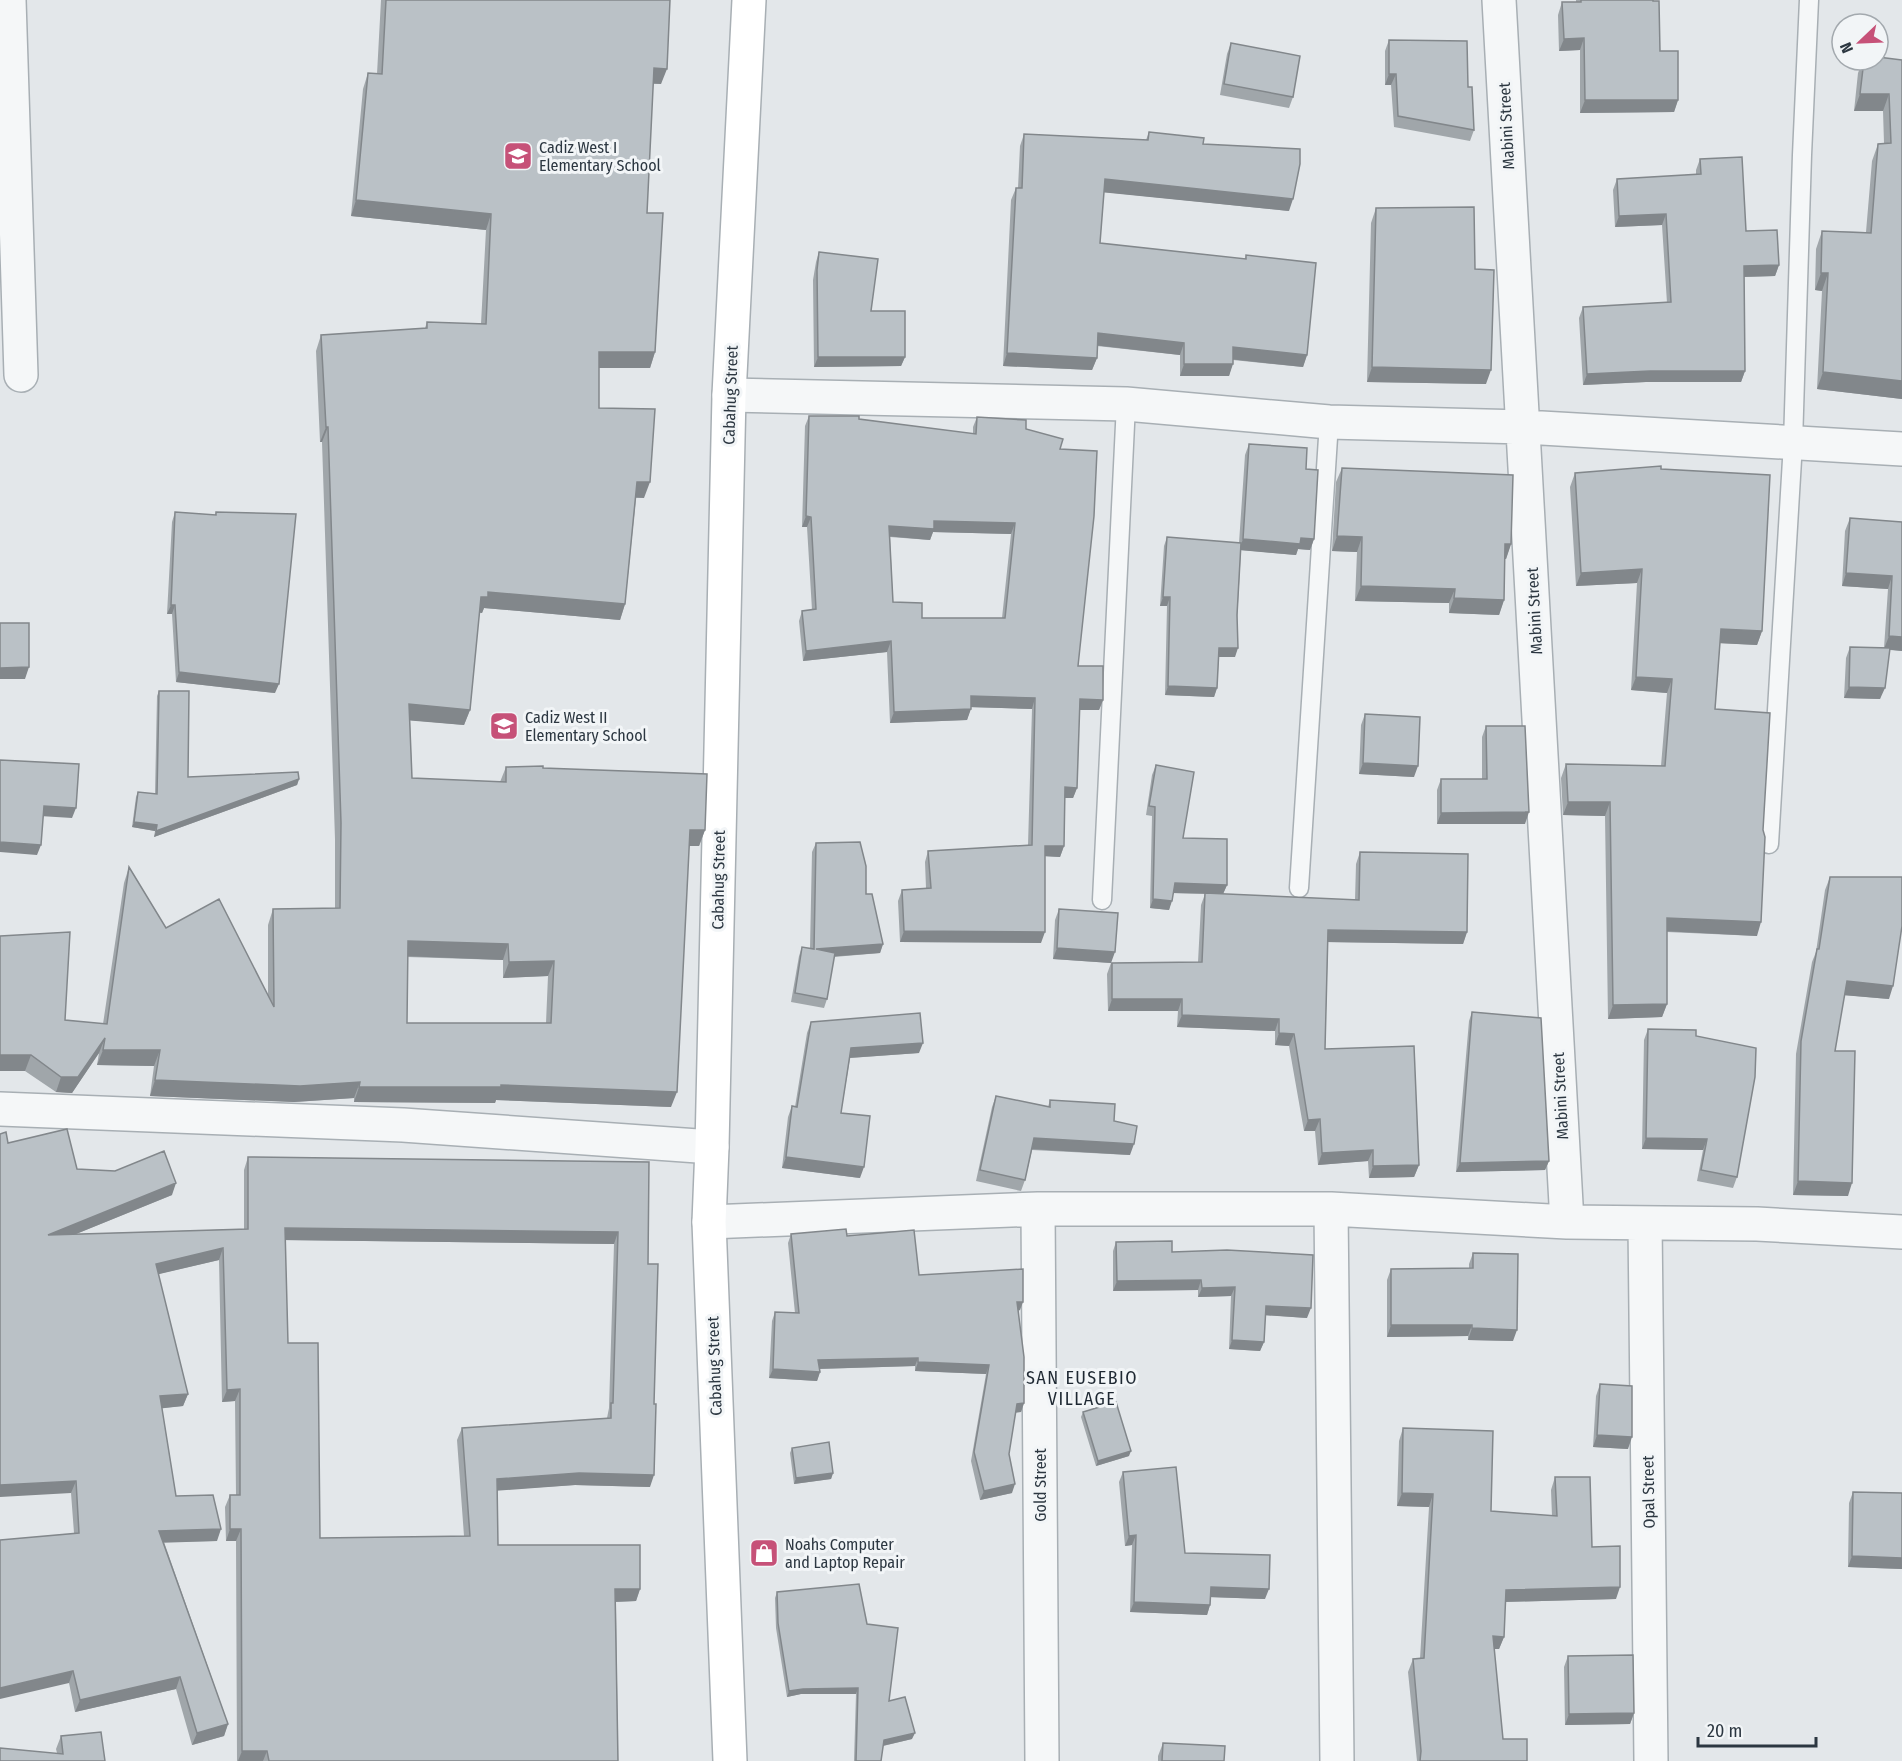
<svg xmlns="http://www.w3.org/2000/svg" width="1902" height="1761" font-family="'Fira Sans Condensed',sans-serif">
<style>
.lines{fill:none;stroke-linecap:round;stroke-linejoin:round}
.lane-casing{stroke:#a8afb4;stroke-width:21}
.street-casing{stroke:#a8afb4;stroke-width:36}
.secondary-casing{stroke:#a8afb4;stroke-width:36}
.lane{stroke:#f5f7f8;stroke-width:18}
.street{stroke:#f5f7f8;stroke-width:33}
.secondary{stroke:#fff;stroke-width:33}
.wall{fill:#a0a6aa;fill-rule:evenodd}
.shaded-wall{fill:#82878b}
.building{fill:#bac1c6;stroke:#82878b;stroke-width:1.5;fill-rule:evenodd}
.labels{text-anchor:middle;stroke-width:6;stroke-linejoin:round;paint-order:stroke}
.street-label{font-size:16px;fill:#2c3741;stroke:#f2f5f7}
.poi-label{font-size:16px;fill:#2c3741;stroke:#f2f5f7;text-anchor:start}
.neighbourhood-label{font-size:18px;letter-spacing:1.5px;fill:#1e2832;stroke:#f2f5f7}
</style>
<rect width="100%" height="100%" fill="#e3e7ea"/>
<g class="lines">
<g class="lane-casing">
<path id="lane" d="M 1769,844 L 1793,443 L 1802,155 L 1809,0
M 1299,888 L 1329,422
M 1102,900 L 1126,404"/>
</g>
<g class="street-casing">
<path id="street" d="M 9,0 L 21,375
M 1499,0 L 1567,1222
M 729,395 L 1126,404 L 1329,422 L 1524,427 L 1902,449
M 0,1109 L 403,1125 L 712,1147
M 1038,1209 L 1042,1761
M 1331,1209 L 1337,1761
M 709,1222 L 1038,1209 L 1331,1209 L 1567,1222 L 1757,1224 L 1902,1232
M 1645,1223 L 1651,1761"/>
</g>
<g class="secondary-casing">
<path id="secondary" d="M 730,1761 L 709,1222 L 712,1147 L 729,395 L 749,0"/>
</g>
<use href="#lane" class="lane"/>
<use href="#street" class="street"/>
<use href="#secondary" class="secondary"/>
</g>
<path class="wall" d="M 381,0 L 670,0 L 661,84 L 653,84 L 647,213 L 655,352 L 650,368 L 599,368 L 599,408 L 644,498 L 636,498 L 625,604 L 620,620 L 484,608 L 482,613 L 479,612 L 470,710 L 464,725 L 410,720 L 412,778 L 500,782 L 506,767 L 543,768 L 705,830 L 699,846 L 689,846 L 671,1107 L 496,1100 L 495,1103 L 354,1102 L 354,1098 L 294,1102 L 150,1096 L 154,1066 L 97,1065 L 99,1053 L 72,1093 L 56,1092 L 25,1071 L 0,1071 L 65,1020 L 103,1024 L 124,883 L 129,867 L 166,928 L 268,995 L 268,925 L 273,909 L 335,908 L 335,839 L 322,442 L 320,442 L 316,351 L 321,335 L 425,328 L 427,322 L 481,324 L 486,230 L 351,216 L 363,89 L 368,73 L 377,74 ZM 407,957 L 503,960 L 503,978 L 548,976 L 546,1023 L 407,1023 Z
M 1576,0 L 1653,0 L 1660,51 L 1678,100 L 1674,112 L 1580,113 L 1580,50 L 1559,51 L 1558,15 L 1562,2 L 1576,2 Z
M 1389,40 L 1474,130 L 1470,141 L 1394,127 L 1391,85 L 1385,85 L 1385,51 Z
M 1231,43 L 1293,97 L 1289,108 L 1220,95 L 1227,54 Z
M 1863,60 L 1902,60 L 1902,399 L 1817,389 L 1822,291 L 1815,290 L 1816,249 L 1822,231 L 1866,232 L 1872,161 L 1878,144 L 1884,143 L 1883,111 L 1854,111 L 1858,73 Z
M 1149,132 L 1203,144 L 1289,211 L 1104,192 L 1100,243 L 1245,259 L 1246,255 L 1307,355 L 1303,367 L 1233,360 L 1229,376 L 1180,376 L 1180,355 L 1097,346 L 1097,358 L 1092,370 L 1003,366 L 1011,200 L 1016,188 L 1018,188 L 1020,146 L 1024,134 L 1146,140 Z
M 1700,159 L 1746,231 L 1779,265 L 1775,276 L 1744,277 L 1745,371 L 1741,382 L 1646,382 L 1583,385 L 1579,318 L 1583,307 L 1667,303 L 1662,225 L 1615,227 L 1613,190 L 1617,179 L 1696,175 L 1696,170 Z
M 1376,208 L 1475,269 L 1486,384 L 1367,382 L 1371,223 Z
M 819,252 L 905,357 L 901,366 L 814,367 L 813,280 L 816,262 Z
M 809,416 L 859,419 L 973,434 L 973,427 L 977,417 L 1026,429 L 1060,449 L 1078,666 L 1103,700 L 1099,710 L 1079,710 L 1077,788 L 1073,798 L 1065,798 L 1064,846 L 1060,857 L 1045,856 L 1041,943 L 900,942 L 898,901 L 902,890 L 926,888 L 925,862 L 928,851 L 1028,845 L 1032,709 L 971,707 L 967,720 L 890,723 L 887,652 L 803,661 L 799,621 L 802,611 L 812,610 L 807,527 L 802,527 L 805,426 ZM 933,532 L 1011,534 L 1002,618 L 922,618 L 893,602 L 890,537 L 930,540 Z
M 1249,444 L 1306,469 L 1314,539 L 1310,550 L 1298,549 L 1296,555 L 1241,550 L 1235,657 L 1219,657 L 1217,688 L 1214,697 L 1165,695 L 1167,606 L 1160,606 L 1164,546 L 1167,537 L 1239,543 L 1245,455 Z
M 1342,468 L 1511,544 L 1506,559 L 1505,559 L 1504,600 L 1499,615 L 1449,613 L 1449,603 L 1355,601 L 1357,552 L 1332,551 L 1336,482 Z
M 1661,469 L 1762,631 L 1757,645 L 1720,643 L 1715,709 L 1757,936 L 1667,932 L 1667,1004 L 1662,1017 L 1608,1019 L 1605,816 L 1563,815 L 1561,778 L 1566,764 L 1661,766 L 1667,693 L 1631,690 L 1637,583 L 1576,586 L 1570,487 L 1575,473 Z
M 175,512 L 215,515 L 216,512 L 275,693 L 176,682 L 172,614 L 167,614 L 172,522 Z
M 1850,518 L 1902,522 L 1902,651 L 1890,650 L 1880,699 L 1844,698 L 1846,658 L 1850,647 L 1884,648 L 1888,589 L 1842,586 L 1845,531 Z
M 159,691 L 188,777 L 299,779 L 297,785 L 154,837 L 155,831 L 132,827 L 136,797 L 138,792 L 155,794 L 157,696 Z
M 1365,714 L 1414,777 L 1359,774 L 1361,725 Z
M 1486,726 L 1525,824 L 1437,824 L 1437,790 L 1441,779 L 1482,779 L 1482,737 Z
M 1156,765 L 1183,838 L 1227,885 L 1223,894 L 1355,900 L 1356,864 L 1360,852 L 1467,932 L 1463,944 L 1328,942 L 1325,1049 L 1419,1165 L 1414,1177 L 1369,1178 L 1368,1161 L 1318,1165 L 1315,1131 L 1304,1131 L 1289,1046 L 1275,1045 L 1275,1031 L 1177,1027 L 1178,1011 L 1108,1011 L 1107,974 L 1111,963 L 1053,959 L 1055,920 L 1059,909 L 1112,963 L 1198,962 L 1201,905 L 1205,894 L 1173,893 L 1169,910 L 1150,908 L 1152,816 L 1146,815 L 1152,775 Z
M 816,843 L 866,894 L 883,944 L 880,953 L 834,957 L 827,999 L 824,1008 L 791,1002 L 799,956 L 802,947 L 810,949 L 812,852 Z
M 1830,877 L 1889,999 L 1844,995 L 1835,1051 L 1848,1196 L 1793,1195 L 1796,1054 L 1812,962 L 1816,952 L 1825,890 Z
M 1472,1012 L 1549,1161 L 1545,1170 L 1456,1172 L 1469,1021 Z
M 811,1022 L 919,1053 L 850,1058 L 841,1113 L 860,1178 L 782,1168 L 788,1117 L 792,1106 L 795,1107 L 807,1033 Z
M 1648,1029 L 1696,1036 L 1737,1177 L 1733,1188 L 1697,1181 L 1703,1150 L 1642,1149 L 1644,1040 Z
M 996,1096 L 1048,1107 L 1050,1100 L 1114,1121 L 1130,1155 L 1032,1150 L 1025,1180 L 1021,1191 L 976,1181 L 992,1107 Z
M 8,1143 L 77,1169 L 172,1195 L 76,1234 L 244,1229 L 244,1170 L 248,1157 L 649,1162 L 648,1264 L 650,1487 L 575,1485 L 497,1490 L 498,1545 L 640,1589 L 636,1601 L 616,1602 L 618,1761 L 237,1761 L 236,1541 L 226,1541 L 225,1507 L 230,1495 L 236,1495 L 235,1401 L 222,1402 L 219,1260 L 158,1274 L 188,1394 L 183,1406 L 162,1408 L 176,1496 L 217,1541 L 164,1542 L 228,1724 L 224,1736 L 192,1745 L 176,1689 L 75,1712 L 69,1683 L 74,1533 L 71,1493 ZM 285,1240 L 614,1244 L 609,1408 L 607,1418 L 462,1428 L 457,1440 L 464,1536 L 320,1538 L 288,1343 Z
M 791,1234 L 847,1236 L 919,1275 L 1020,1310 L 1018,1311 L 1024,1403 L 1021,1412 L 1015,1412 L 1009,1454 L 1012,1493 L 980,1500 L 971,1461 L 986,1374 L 915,1371 L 915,1366 L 819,1369 L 820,1372 L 817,1381 L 769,1378 L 772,1321 L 775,1312 L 795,1313 L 788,1243 Z
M 1116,1242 L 1172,1252 L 1307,1318 L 1265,1315 L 1264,1342 L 1260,1351 L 1229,1349 L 1231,1296 L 1198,1297 L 1198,1290 L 1113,1291 L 1113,1251 Z
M 1473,1253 L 1513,1341 L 1468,1340 L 1468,1336 L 1387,1337 L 1387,1280 L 1391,1269 L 1469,1268 L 1469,1264 Z
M 1600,1384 L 1628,1449 L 1593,1447 L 1596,1396 Z
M 1083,1412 L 1129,1456 L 1096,1466 L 1081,1417 Z
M 1403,1428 L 1491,1511 L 1552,1516 L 1551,1490 L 1555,1477 L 1592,1547 L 1616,1599 L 1505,1602 L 1504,1637 L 1499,1649 L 1494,1649 L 1503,1739 L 1527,1761 L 1417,1761 L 1408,1672 L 1413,1659 L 1420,1659 L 1429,1507 L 1397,1506 L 1399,1441 Z
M 792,1448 L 833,1473 L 831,1479 L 794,1484 L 790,1453 Z
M 1123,1472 L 1185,1553 L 1265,1599 L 1211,1597 L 1210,1605 L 1207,1615 L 1130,1612 L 1132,1545 L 1125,1546 L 1119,1482 Z
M 1853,1492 L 1902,1493 L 1902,1569 L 1848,1567 L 1849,1503 Z
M 777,1592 L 867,1624 L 889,1701 L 912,1739 L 883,1746 L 881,1761 L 854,1761 L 856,1694 L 801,1694 L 787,1697 L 776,1628 L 775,1598 Z
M 1568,1656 L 1634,1713 L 1630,1724 L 1565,1725 L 1564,1667 Z
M 61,1736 L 105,1761 L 57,1753 L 56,1749 Z
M 1163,1743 L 1224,1761 L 1158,1761 L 1158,1756 Z"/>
<path class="shaded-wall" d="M 1584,38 L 1580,50 L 1559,51 L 1564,39 Z
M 654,68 L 667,69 L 661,84 L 648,83 Z
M 1389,74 L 1396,74 L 1391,85 L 1385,85 Z
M 1860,94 L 1889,94 L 1883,111 L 1854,111 Z
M 1585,100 L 1678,100 L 1674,112 L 1580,113 Z
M 1105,179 L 1293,199 L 1289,211 L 1100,192 Z
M 356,200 L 491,214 L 486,230 L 351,216 Z
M 1666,214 L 1662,225 L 1615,227 L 1619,216 Z
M 1779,265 L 1775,276 L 1740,277 L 1744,266 Z
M 1821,273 L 1828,273 L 1822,291 L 1815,290 Z
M 1098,333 L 1184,343 L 1180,355 L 1093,345 Z
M 1233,347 L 1307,355 L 1303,367 L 1229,359 Z
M 599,352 L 655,352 L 650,368 L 593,368 Z
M 1007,353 L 1097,358 L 1092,370 L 1003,366 Z
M 818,357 L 905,357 L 901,366 L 814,367 Z
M 1184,364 L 1233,364 L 1229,376 L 1180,376 Z
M 1372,367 L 1491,370 L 1486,384 L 1367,382 Z
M 1650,371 L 1745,371 L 1741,382 L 1646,382 L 1583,385 L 1587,374 Z
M 1823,372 L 1902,381 L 1902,399 L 1817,389 Z
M 326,427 L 328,427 L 322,442 L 320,442 Z
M 637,482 L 650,482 L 644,498 L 632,497 Z
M 806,516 L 811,517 L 807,527 L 802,527 Z
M 934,521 L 1015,523 L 1011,534 L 933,532 L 930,540 L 885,536 L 889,526 Z
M 1337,536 L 1362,537 L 1357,552 L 1332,551 Z
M 1301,538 L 1314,539 L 1310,550 L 1298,549 L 1296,555 L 1239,550 L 1243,539 Z
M 1505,544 L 1511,544 L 1506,559 L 1500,558 Z
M 1642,569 L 1637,583 L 1576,586 L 1581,573 Z
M 1846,573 L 1892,576 L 1888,589 L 1842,586 Z
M 1361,586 L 1455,589 L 1449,603 L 1355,601 Z
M 488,592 L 625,604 L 620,620 L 484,608 L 482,613 L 475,612 L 481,597 Z
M 1163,597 L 1170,597 L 1167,606 L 1160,606 Z
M 1454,598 L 1504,600 L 1499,615 L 1449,613 Z
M 171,605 L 175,605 L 172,614 L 167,614 Z
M 1721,629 L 1762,631 L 1757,645 L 1716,643 Z
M 1889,636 L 1902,637 L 1902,651 L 1884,649 Z
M 891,641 L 887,652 L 803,661 L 806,651 Z
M 1219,648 L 1238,648 L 1235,657 L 1216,657 Z
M 29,667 L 25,679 L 0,679 L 0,668 Z
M 179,672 L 279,684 L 275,693 L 176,682 Z
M 1636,677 L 1672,679 L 1667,693 L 1631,690 Z
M 1168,686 L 1217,688 L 1214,697 L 1165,695 Z
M 1849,687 L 1885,688 L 1880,699 L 1844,698 Z
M 971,696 L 1035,698 L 1032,709 L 967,707 Z
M 1080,699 L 1103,700 L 1099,710 L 1076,710 Z
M 409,704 L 470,710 L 464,725 L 404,720 Z
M 971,709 L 967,720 L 890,723 L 894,712 Z
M 1363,763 L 1418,766 L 1414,777 L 1359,774 Z
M 299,779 L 297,785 L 154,837 L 156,831 Z
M 1065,787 L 1077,788 L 1073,798 L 1061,798 Z
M 1568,802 L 1610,802 L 1605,816 L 1563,815 Z
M 44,806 L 76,808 L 72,818 L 40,816 Z
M 1529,812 L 1525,824 L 1437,824 L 1441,813 Z
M 134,822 L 157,825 L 155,831 L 132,827 Z
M 690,830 L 705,830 L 699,846 L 684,846 Z
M 0,842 L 41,845 L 37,855 L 0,852 Z
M 1045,846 L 1064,846 L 1060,857 L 1041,856 Z
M 1175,883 L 1227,885 L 1223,894 L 1172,893 Z
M 1153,899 L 1172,901 L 1169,910 L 1150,908 Z
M 1667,918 L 1761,922 L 1757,936 L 1662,931 Z
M 1328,930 L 1467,932 L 1463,944 L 1324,942 Z
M 904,931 L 1045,932 L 1041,943 L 900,942 Z
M 408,941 L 508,944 L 503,960 L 402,956 Z
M 883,944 L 880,953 L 813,958 L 816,949 Z
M 1057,948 L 1115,952 L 1111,963 L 1053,959 Z
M 554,961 L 548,976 L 503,978 L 509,962 Z
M 1847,981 L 1893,986 L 1889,999 L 1842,995 Z
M 1112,999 L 1182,999 L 1178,1011 L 1108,1011 Z
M 1667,1004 L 1662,1017 L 1608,1019 L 1613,1005 Z
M 1182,1015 L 1279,1019 L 1275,1031 L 1177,1027 Z
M 1279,1033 L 1294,1034 L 1289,1046 L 1275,1045 Z
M 105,1038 L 99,1053 L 72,1093 L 56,1092 L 61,1077 Z
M 923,1043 L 919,1053 L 848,1058 L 851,1048 Z
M 103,1050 L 160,1050 L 154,1066 L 97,1065 Z
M 0,1055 L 31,1055 L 25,1071 L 0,1071 Z
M 155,1080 L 360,1082 L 354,1098 L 294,1102 L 150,1096 Z
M 501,1085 L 677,1092 L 671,1107 L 496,1100 L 495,1103 L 354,1102 L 359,1087 Z
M 1320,1119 L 1315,1131 L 1304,1131 L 1308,1120 Z
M 1034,1138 L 1134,1144 L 1130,1155 L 1030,1149 Z
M 1646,1138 L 1707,1139 L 1703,1150 L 1642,1149 Z
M 1373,1150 L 1368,1161 L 1318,1165 L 1322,1153 Z
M 786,1157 L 864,1167 L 860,1178 L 782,1168 Z
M 1549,1161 L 1545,1170 L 1456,1172 L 1460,1163 Z
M 1419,1165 L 1414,1177 L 1369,1178 L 1373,1166 Z
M 1798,1181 L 1852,1183 L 1848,1196 L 1793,1195 Z
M 176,1183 L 172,1195 L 44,1247 L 48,1235 Z
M 285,1228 L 618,1232 L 614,1244 L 280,1240 Z
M 223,1248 L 219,1260 L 151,1276 L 156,1264 Z
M 1201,1280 L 1198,1290 L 1113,1291 L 1117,1281 Z
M 1235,1287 L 1231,1296 L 1198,1297 L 1202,1288 Z
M 1017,1302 L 1023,1302 L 1020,1310 L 1014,1311 Z
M 1266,1306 L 1311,1308 L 1307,1318 L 1262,1315 Z
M 1391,1325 L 1472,1325 L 1468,1336 L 1387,1337 Z
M 1472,1328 L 1517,1330 L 1513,1341 L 1468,1340 Z
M 1232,1340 L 1264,1342 L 1260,1351 L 1229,1349 Z
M 918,1358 L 915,1366 L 814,1369 L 818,1360 Z
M 918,1362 L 989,1365 L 986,1374 L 915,1371 Z
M 773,1369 L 820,1372 L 817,1381 L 769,1378 Z
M 240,1389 L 235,1401 L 222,1402 L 227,1390 Z
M 188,1394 L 183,1406 L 156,1409 L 160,1396 Z
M 1024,1403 L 1021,1412 L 1013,1413 L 1017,1404 Z
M 1597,1435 L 1632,1437 L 1628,1449 L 1593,1447 Z
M 1131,1451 L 1129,1456 L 1096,1466 L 1098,1461 Z
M 579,1473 L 654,1475 L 650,1487 L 575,1485 L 493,1491 L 497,1479 Z
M 833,1473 L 831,1479 L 794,1484 L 796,1478 Z
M 76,1481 L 71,1493 L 0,1497 L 0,1485 Z
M 1015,1484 L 1012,1493 L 980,1500 L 984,1491 Z
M 1402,1493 L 1433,1494 L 1429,1507 L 1397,1506 Z
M 221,1529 L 217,1541 L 155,1543 L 159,1531 Z
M 230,1529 L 241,1529 L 236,1541 L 226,1541 Z
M 1136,1535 L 1132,1545 L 1125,1546 L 1129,1536 Z
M 1852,1556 L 1902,1558 L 1902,1569 L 1848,1567 Z
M 1211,1587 L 1269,1589 L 1265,1599 L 1207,1597 Z
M 1620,1587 L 1616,1599 L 1502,1602 L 1506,1590 Z
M 615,1589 L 640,1589 L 636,1601 L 611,1602 Z
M 1134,1602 L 1210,1605 L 1207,1615 L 1130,1612 Z
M 1493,1636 L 1504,1637 L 1499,1649 L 1488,1649 Z
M 73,1671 L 69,1683 L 0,1699 L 0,1688 Z
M 180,1677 L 176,1689 L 75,1712 L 80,1700 Z
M 858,1688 L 856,1694 L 801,1694 L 787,1697 L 789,1691 L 803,1689 Z
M 1634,1713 L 1630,1724 L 1565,1725 L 1569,1714 Z
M 228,1724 L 224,1736 L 192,1745 L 197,1733 Z
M 915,1733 L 912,1739 L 882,1746 L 884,1740 Z
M 242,1751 L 267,1751 L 263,1761 L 238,1761 Z"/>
<path class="building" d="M 386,0 L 670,0 L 667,69 L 654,68 L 647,213 L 663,213 L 655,352 L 599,352 L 599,408 L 655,409 L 650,482 L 637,482 L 625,604 L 488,592 L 488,597 L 481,597 L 470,710 L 409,704 L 412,778 L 506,782 L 506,767 L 543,766 L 543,768 L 707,774 L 705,830 L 690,830 L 677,1092 L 501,1085 L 501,1087 L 359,1087 L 360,1082 L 300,1086 L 155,1080 L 160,1050 L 103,1050 L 105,1038 L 78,1077 L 61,1077 L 31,1055 L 0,1055 L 0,936 L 70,932 L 65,1020 L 107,1024 L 129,867 L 166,928 L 219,899 L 274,1007 L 273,909 L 340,908 L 341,823 L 331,518 L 328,427 L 326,427 L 321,335 L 427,328 L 427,322 L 486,324 L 491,214 L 356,200 L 368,73 L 382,74 ZM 408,941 L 508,944 L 509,962 L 554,961 L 551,1023 L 407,1023 Z
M 1581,0 L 1653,0 L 1653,1 L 1659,1 L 1660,51 L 1678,51 L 1678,100 L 1585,100 L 1584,38 L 1564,39 L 1562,2 L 1581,2 Z
M 1389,40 L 1467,41 L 1468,87 L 1472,87 L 1474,130 L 1398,116 L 1396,74 L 1389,74 Z
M 1231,43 L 1300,56 L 1293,97 L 1224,84 Z
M 1878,57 L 1902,60 L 1902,381 L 1823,372 L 1828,273 L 1821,273 L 1822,231 L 1871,233 L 1878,144 L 1891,143 L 1889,94 L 1860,94 L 1864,60 L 1878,60 Z
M 1149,132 L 1204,138 L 1203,144 L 1300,149 L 1300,164 L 1293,199 L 1105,179 L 1100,243 L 1246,259 L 1246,255 L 1316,263 L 1307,355 L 1233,347 L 1233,364 L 1184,364 L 1184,343 L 1098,333 L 1097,358 L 1007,353 L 1016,188 L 1022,188 L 1024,134 L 1148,140 Z
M 1742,157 L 1746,231 L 1777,230 L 1779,265 L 1744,266 L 1745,371 L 1650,371 L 1587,374 L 1583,307 L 1671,302 L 1666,214 L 1619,216 L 1617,179 L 1701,174 L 1700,159 Z
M 1474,207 L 1475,269 L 1494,270 L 1491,370 L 1372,367 L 1376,208 Z
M 819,252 L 878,259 L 871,311 L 905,311 L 905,357 L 818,357 L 817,270 Z
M 809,416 L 859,416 L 859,419 L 976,434 L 977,417 L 1026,420 L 1026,429 L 1063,439 L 1060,449 L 1097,451 L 1094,516 L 1078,666 L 1103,666 L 1103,700 L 1080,699 L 1077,788 L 1065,787 L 1064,846 L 1045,846 L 1045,932 L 904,931 L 902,890 L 931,888 L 928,851 L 1032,845 L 1035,698 L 971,696 L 971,709 L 894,712 L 891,641 L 806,651 L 802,611 L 816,609 L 811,517 L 806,516 ZM 934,521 L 1015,523 L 1005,618 L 922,618 L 922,603 L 893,602 L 889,526 L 934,529 Z
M 1249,444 L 1307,448 L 1306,469 L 1318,470 L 1314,539 L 1301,538 L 1300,544 L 1243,539 Z
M 1661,466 L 1661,469 L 1770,475 L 1762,631 L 1721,629 L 1715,709 L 1770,713 L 1763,830 L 1765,837 L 1761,922 L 1667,918 L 1667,1004 L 1613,1005 L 1610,802 L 1568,802 L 1566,764 L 1665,766 L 1672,679 L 1636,677 L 1642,569 L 1581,573 L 1575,473 Z
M 1342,468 L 1513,475 L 1511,544 L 1505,544 L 1504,600 L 1454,598 L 1455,589 L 1361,586 L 1362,537 L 1337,536 Z
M 175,512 L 216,515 L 216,512 L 296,514 L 279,684 L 179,672 L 175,605 L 171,605 Z
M 1850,518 L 1902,522 L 1902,637 L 1889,636 L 1892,576 L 1846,573 Z
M 1167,537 L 1241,543 L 1237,615 L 1238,648 L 1219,648 L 1217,688 L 1168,686 L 1170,597 L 1163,597 Z
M 0,623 L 29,623 L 29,667 L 0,668 Z
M 1850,647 L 1890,648 L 1885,688 L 1849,687 Z
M 159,691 L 189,691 L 188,777 L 298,772 L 299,779 L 156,831 L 157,825 L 134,822 L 138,792 L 157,794 Z
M 1365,714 L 1420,717 L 1418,766 L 1363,763 Z
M 1486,726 L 1525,726 L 1529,812 L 1441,813 L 1441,779 L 1487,779 Z
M 0,760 L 79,764 L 76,808 L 44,806 L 41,845 L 0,842 Z
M 1156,765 L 1194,772 L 1183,838 L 1227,839 L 1227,885 L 1175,883 L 1172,901 L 1153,899 L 1155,807 L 1149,806 Z
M 860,842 L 866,866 L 866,894 L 872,894 L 883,944 L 816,949 L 835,953 L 827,999 L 795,993 L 802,947 L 814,949 L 816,843 Z
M 1360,852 L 1468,854 L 1467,932 L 1328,930 L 1325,1049 L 1414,1046 L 1419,1165 L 1373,1166 L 1373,1150 L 1322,1153 L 1320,1119 L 1308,1120 L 1294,1034 L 1279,1033 L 1279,1019 L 1182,1015 L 1182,999 L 1112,999 L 1112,963 L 1202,962 L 1205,893 L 1359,900 Z
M 1830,877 L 1902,877 L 1902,926 L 1893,986 L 1847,981 L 1835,1051 L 1855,1051 L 1852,1183 L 1798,1181 L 1801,1041 L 1817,949 L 1819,949 Z
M 1059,909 L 1118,913 L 1115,952 L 1057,948 Z
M 1472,1012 L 1541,1018 L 1549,1161 L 1460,1163 Z
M 920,1013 L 923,1043 L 851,1048 L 841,1113 L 870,1116 L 864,1167 L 786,1157 L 792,1106 L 797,1107 L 811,1022 Z
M 1648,1029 L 1696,1030 L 1696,1036 L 1756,1048 L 1755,1077 L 1737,1177 L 1701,1170 L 1707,1139 L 1646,1138 Z
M 996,1096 L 1050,1107 L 1050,1100 L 1115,1104 L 1114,1121 L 1137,1126 L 1134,1144 L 1034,1138 L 1025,1180 L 980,1170 Z
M 67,1129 L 77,1169 L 115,1171 L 164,1151 L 176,1183 L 48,1235 L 248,1229 L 248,1157 L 649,1162 L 648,1264 L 658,1264 L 654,1404 L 656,1404 L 654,1475 L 579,1473 L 497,1479 L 498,1545 L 640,1545 L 640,1589 L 615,1589 L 618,1761 L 269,1761 L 267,1751 L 242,1751 L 241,1529 L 230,1529 L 230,1495 L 240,1495 L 240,1389 L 227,1390 L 223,1248 L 156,1264 L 188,1394 L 160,1396 L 176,1496 L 213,1495 L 221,1529 L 159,1531 L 228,1724 L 197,1733 L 180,1677 L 80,1700 L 73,1671 L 0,1688 L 0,1540 L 79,1533 L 76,1481 L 0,1485 L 0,1134 L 6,1132 L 8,1143 ZM 285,1228 L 618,1232 L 613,1403 L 611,1403 L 611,1418 L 462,1428 L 470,1536 L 320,1538 L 318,1343 L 288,1343 Z
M 846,1229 L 847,1236 L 914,1230 L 919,1275 L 1023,1269 L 1023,1302 L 1017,1302 L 1024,1357 L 1024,1403 L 1017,1404 L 1009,1454 L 1015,1484 L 984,1491 L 974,1452 L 989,1365 L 918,1362 L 918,1358 L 818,1360 L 820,1372 L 773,1369 L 775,1312 L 799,1313 L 791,1234 Z
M 1172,1241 L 1172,1252 L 1227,1250 L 1313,1255 L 1311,1308 L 1266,1306 L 1264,1342 L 1232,1340 L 1235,1287 L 1202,1288 L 1201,1280 L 1117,1281 L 1116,1242 Z
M 1473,1253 L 1518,1254 L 1517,1330 L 1472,1328 L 1472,1325 L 1391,1325 L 1391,1269 L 1473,1268 Z
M 1600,1384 L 1632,1386 L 1632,1437 L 1597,1435 Z
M 1116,1402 L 1131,1451 L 1098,1461 L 1083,1412 Z
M 1403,1428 L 1493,1431 L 1491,1511 L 1557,1516 L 1555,1477 L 1590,1477 L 1592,1547 L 1620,1546 L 1620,1587 L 1506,1590 L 1504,1637 L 1493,1636 L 1503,1739 L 1527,1739 L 1527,1761 L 1420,1761 L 1421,1751 L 1413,1659 L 1424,1658 L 1433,1494 L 1402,1493 Z
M 829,1442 L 833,1473 L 796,1478 L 792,1448 Z
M 1176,1467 L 1185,1553 L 1270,1555 L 1269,1589 L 1211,1587 L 1210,1605 L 1134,1602 L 1136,1535 L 1129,1536 L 1123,1472 Z
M 1853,1492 L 1902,1493 L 1902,1558 L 1852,1556 Z
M 859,1584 L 867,1624 L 898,1628 L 889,1701 L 905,1697 L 915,1733 L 884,1740 L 881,1761 L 856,1761 L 858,1688 L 803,1689 L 789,1691 L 778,1623 L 777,1592 Z
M 1633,1655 L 1634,1713 L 1569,1714 L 1568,1656 Z
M 101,1732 L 105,1761 L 0,1761 L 0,1748 L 63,1754 L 61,1736 Z
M 1163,1743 L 1225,1746 L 1224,1761 L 1162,1761 Z"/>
<defs>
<g id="school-square" transform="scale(1.5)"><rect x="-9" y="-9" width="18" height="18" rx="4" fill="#c65178" stroke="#f2f5f7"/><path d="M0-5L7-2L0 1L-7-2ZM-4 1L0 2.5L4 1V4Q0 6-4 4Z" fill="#fff"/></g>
<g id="shop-square" transform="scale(1.5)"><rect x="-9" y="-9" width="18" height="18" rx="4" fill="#c65178" stroke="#f2f5f7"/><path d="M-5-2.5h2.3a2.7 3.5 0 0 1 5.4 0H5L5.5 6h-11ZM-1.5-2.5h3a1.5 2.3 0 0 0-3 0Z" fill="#fff"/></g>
</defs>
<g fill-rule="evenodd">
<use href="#school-square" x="518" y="156"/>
<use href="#school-square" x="504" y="726"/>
<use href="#shop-square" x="764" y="1553"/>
</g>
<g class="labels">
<g class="street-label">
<text transform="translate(1506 126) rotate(-93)" y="6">Mabini Street</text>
<text transform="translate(730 395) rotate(-88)" y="6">Cabahug Street</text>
<text transform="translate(1534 611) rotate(-93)" y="6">Mabini Street</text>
<text transform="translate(718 880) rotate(-89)" y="6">Cabahug Street</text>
<text transform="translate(1560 1096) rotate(-93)" y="6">Mabini Street</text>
<text transform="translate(714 1366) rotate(-92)" y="6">Cabahug Street</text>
<text transform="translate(1040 1485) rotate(-90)" y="6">Gold Street</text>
<text transform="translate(1648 1492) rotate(-91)" y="6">Opal Street</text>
</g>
<g class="poi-label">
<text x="539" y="153">Cadiz West I<tspan x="539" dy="18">Elementary School</tspan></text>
<text x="525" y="723">Cadiz West II<tspan x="525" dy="18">Elementary School</tspan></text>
<text x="785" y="1550">Noahs Computer<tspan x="785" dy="18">and Laptop Repair</tspan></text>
</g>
<g class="neighbourhood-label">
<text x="1082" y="1384">SAN EUSEBIO<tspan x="1082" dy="21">VILLAGE</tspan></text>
</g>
</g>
<g transform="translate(1860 42) rotate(247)"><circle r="28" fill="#f2f5f7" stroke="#a3a9ae" stroke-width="1.5"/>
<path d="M0-4.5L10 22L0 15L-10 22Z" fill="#c65178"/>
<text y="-9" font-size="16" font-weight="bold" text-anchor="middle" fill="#2c3741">N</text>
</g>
<path d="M1698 1737v9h118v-9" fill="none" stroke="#2c3741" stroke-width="3"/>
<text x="1707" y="1737" font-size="18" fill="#2c3741" stroke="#f2f5f7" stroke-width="4.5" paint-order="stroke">20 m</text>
</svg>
